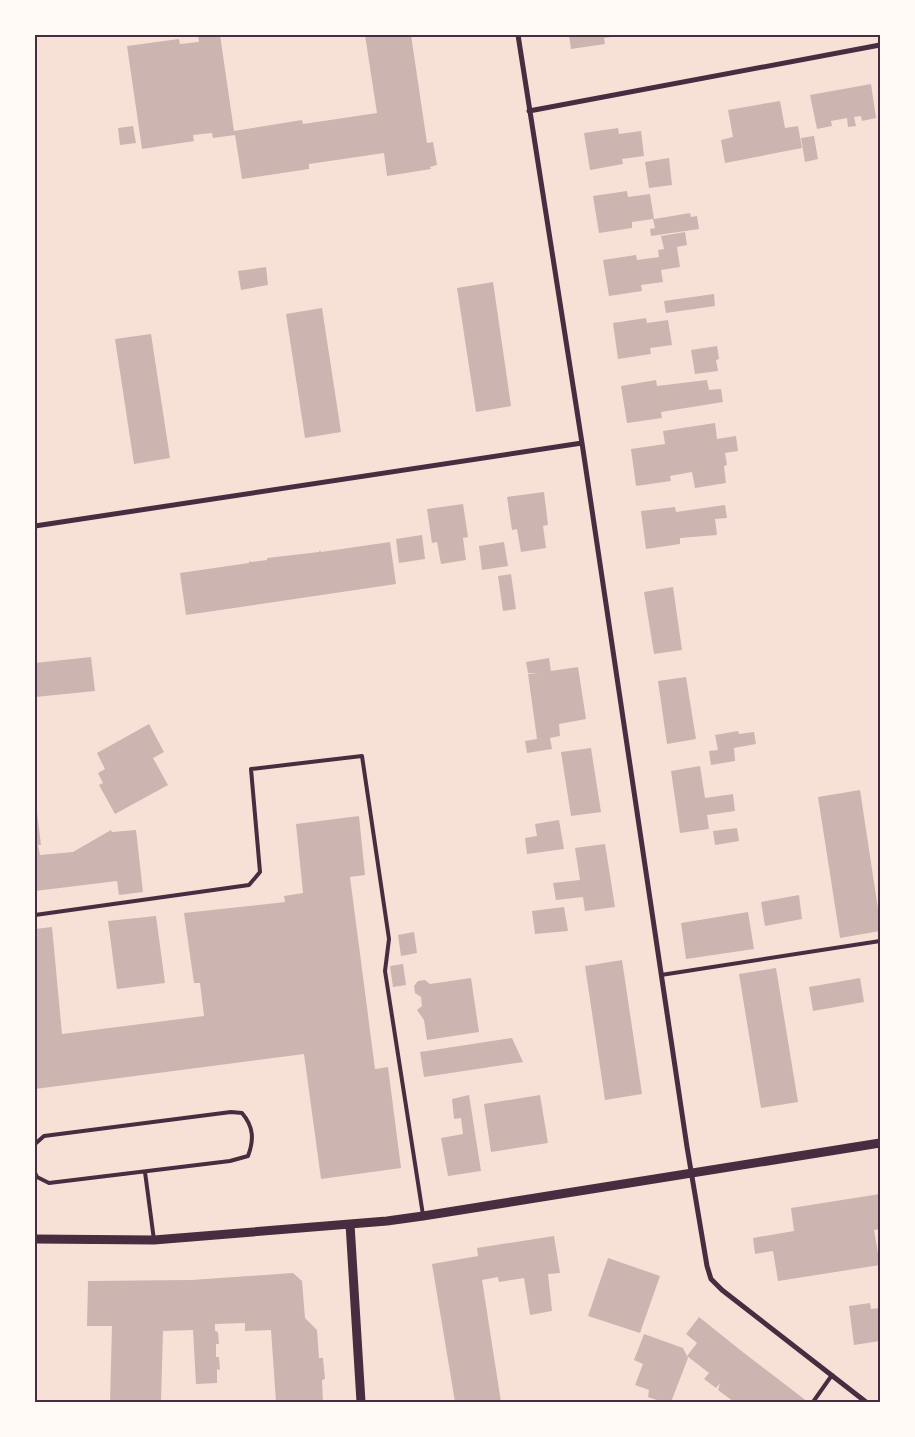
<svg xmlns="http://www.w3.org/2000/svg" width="915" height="1437" font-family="Rubik,sans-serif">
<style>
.building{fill:#ccb4b1}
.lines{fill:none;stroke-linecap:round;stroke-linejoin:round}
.service{stroke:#4a2c40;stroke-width:4}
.minor{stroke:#4a2c40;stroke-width:5}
.tertiary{stroke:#4a2c40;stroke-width:9}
.neatline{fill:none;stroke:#4a2c40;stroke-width:2}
</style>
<rect width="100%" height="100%" fill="#f7e1d7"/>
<path class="building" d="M 206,35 L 220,35 L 234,131 L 302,120 L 303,124 L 377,113 L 365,35 L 411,35 L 427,143 L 433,142 L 437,165 L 430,167 L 431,169 L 387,176 L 384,153 L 309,164 L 309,169 L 242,179 L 235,135 L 213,138 L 212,133 L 193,135 L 194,141 L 142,149 L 127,46 L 179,39 L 180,44 L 199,42 L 198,36 Z
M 569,35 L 618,35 L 618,36 L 604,38 L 605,44 L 571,49 Z
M 871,84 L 876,118 L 862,121 L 861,116 L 854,117 L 856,126 L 848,127 L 847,118 L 831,121 L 832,126 L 817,129 L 810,95 Z
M 780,101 L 785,128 L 798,126 L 802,148 L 725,163 L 721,140 L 733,137 L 728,110 Z
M 133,126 L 136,143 L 120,145 L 118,128 Z
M 618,128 L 619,134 L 641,131 L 644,156 L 622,159 L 623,164 L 590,170 L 584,133 Z
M 814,136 L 818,159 L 805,162 L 801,138 Z
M 669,158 L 672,185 L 649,188 L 645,162 Z
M 627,191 L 628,197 L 650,194 L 654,219 L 690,213 L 691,217 L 697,216 L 699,229 L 651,236 L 650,229 L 655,228 L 653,219 L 632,222 L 632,228 L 599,233 L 593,196 Z
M 685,232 L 687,245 L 677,247 L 680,267 L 661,270 L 663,282 L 641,285 L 642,291 L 609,296 L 603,260 L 636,255 L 637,260 L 659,257 L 658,250 L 664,249 L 661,236 Z
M 266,267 L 268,285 L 241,290 L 238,271 Z
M 493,282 L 511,406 L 476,412 L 457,288 Z
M 714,294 L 715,306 L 666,313 L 664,301 Z
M 322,308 L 341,432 L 305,438 L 286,314 Z
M 646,318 L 647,323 L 668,320 L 672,345 L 650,348 L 651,354 L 618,359 L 613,323 Z
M 151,334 L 170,458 L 134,464 L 115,339 Z
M 717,346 L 719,359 L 716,360 L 718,371 L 695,374 L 691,350 Z
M 656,380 L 657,386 L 707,380 L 709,390 L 721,389 L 723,402 L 661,412 L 662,418 L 627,423 L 621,386 Z
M 715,423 L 717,439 L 736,436 L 738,451 L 725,453 L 727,465 L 724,466 L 726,483 L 695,488 L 692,472 L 670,476 L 671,481 L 636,486 L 631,449 L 665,444 L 663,431 Z
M 544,492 L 548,525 L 543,526 L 546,548 L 521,552 L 517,529 L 512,530 L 507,497 Z
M 463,504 L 468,537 L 463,538 L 466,560 L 441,564 L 437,542 L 432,543 L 427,509 Z
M 725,505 L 727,518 L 715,519 L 717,535 L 680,538 L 680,544 L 646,549 L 641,511 L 675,507 L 676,512 Z
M 422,535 L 425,559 L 399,563 L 396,539 Z
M 390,542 L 396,584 L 186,615 L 180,573 L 249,563 L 249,561 L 251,562 L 267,560 L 267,558 L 319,552 L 320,550 L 321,552 Z
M 504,542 L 508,566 L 482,570 L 479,546 Z
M 511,574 L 516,609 L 503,611 L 498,576 Z
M 673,587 L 682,650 L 654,654 L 644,592 Z
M 91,657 L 95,691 L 35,697 L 35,663 Z
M 549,658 L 551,671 L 578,667 L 586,719 L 559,724 L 560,736 L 550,738 L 552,749 L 527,753 L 525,741 L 537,739 L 528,674 L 538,673 L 528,673 L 526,662 Z
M 686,677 L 696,739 L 667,744 L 658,681 Z
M 149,724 L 164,752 L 153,758 L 168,785 L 115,814 L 99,785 L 103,783 L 98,773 L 105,769 L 97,753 Z
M 738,731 L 739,734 L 754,732 L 756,744 L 734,748 L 735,761 L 711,765 L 709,751 L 718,750 L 715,735 Z
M 591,748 L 601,812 L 571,816 L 561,752 Z
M 700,766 L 705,798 L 733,794 L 735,811 L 707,815 L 709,829 L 680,833 L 671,771 Z
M 860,790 L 880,922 L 880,931 L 840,938 L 818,797 Z
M 35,805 L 36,805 L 41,845 L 38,845 L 40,855 L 73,852 L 111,830 L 112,832 L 136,830 L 143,892 L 119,895 L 117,881 L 35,891 Z
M 359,816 L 365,875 L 350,877 L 375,1069 L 388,1067 L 401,1168 L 321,1179 L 304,1054 L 35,1089 L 35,929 L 52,927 L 62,1034 L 204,1016 L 200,983 L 194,983 L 184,913 L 285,902 L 284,896 L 303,893 L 296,824 Z
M 559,820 L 564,849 L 527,854 L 525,838 L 537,836 L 535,824 Z
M 737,828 L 739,841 L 715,845 L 713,831 Z
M 605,844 L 615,907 L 585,911 L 583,897 L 556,900 L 553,883 L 580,880 L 575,848 Z
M 799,895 L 802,919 L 765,926 L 761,902 Z
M 564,907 L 568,931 L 535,934 L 532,911 Z
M 748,912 L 754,949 L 686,959 L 681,923 Z
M 156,916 L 165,983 L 117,989 L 108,921 Z
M 414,932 L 417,953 L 401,956 L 398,935 Z
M 622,960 L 642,1094 L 605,1100 L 585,966 Z
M 403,964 L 406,985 L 393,987 L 390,966 Z
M 776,968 L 798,1102 L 761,1108 L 739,974 Z
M 471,978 L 479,1032 L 427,1040 L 424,1020 L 417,1010 L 422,1006 L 421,997 L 415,993 L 414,986 L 418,981 L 425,980 L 430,984 Z
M 860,978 L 864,1002 L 813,1011 L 809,987 Z
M 512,1038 L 523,1062 L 424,1077 L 420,1052 Z
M 469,1095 L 481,1171 L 448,1176 L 441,1138 L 463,1134 L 461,1118 L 454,1119 L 452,1099 Z
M 540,1095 L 548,1143 L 491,1152 L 484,1104 Z
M 880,1194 L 880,1229 L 874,1230 L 880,1265 L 778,1281 L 773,1251 L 755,1254 L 753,1238 L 794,1231 L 791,1208 Z
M 554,1236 L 560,1273 L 548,1274 L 552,1311 L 530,1315 L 524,1278 L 499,1282 L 498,1277 L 482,1280 L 501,1402 L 455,1402 L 432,1264 L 478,1256 L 477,1248 Z
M 608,1258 L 660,1276 L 640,1333 L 588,1316 Z
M 293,1273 L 302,1281 L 305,1318 L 317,1330 L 319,1358 L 323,1358 L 325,1379 L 322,1380 L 323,1402 L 276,1402 L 271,1330 L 245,1331 L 245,1323 L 215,1324 L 215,1331 L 218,1332 L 219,1344 L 216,1344 L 216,1357 L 219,1357 L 220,1370 L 217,1369 L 217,1383 L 196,1384 L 193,1330 L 163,1331 L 161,1402 L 110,1402 L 112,1326 L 87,1326 L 88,1281 L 191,1280 Z
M 870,1303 L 871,1309 L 880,1308 L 880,1341 L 854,1345 L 849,1306 Z
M 699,1317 L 744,1353 L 808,1402 L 734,1402 L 718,1390 L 720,1383 L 716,1388 L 704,1379 L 709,1373 L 687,1356 L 697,1343 L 686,1334 Z
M 644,1334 L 683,1348 L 688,1358 L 671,1402 L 663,1402 L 648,1397 L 649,1390 L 635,1385 L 643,1364 L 634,1360 Z"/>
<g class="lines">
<path class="service" d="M 35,915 L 249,885 L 260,872 L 251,769 L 362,756 L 389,939 L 385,971 L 423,1215
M 661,975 L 880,941
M 35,1144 L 44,1136 L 231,1112 L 242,1113 C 254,1127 254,1140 248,1156 L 230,1161 L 49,1183 L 37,1177 L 35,1173
M 145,1172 L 154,1240
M 813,1402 L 832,1375"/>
<path class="minor" d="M 518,35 L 582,443 L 687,1147 L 707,1266 L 711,1279 L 722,1290 L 866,1402
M 529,111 L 880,45
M 35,526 L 582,443"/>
<path class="tertiary" d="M 350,1224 L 361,1402
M 35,1239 L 154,1240 L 387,1221 L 423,1216 L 880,1143"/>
</g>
<rect width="915" height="1437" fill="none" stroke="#fffaf5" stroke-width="72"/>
<rect x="36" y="36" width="843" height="1365" class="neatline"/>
</svg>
